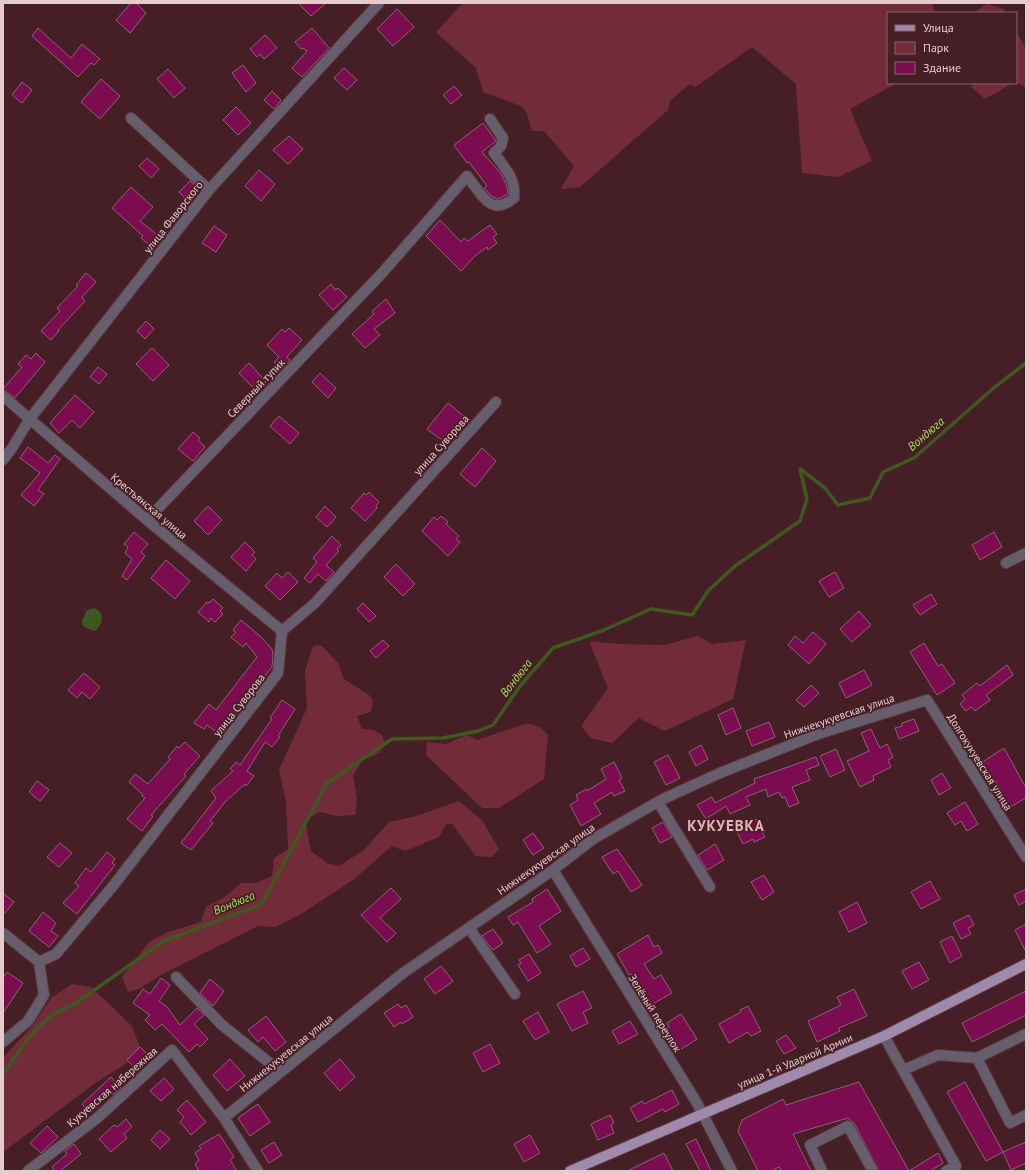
<svg xmlns="http://www.w3.org/2000/svg" width="1029" height="1174" font-family="'PT Sans',sans-serif">
<style>
.green{fill:#722c39}
.water{fill:#3d591f}
.lines{fill:none;stroke-linecap:round;stroke-linejoin:round}
.stream{stroke:#3d591f;stroke-width:3.5}
.building{fill:#7b0c4f;stroke:#8c6275}
.minor-casing{stroke:#5f3b41;stroke-width:12}
.major-casing{stroke:#5f3b41;stroke-width:12}
.minor{stroke:#665d6d;stroke-width:10}
.major{stroke:#9e8bab;stroke-width:10}
.labels{text-anchor:middle;stroke-width:3.5;stroke-linejoin:round;paint-order:stroke}
.street-label{font-size:11px;fill:#e5cbcd;stroke:#461f26}
.water-label{font-size:12px;font-style:italic;fill:#9fe156;stroke:#461f26}
.district-label{font-size:15px;font-weight:bold;letter-spacing:1px;fill:#e5b2b8;stroke:#461f26}
</style>
<rect width="100%" height="100%" fill="#461f26"/>
<path class="green" d="M 463,3 L 932,3 L 935,13 L 888,13 L 888,83 L 897,83 L 850,109 L 872,161 L 838,177 L 802,173 L 796,84 L 752,47 L 695,87 L 690,84 L 670,101 L 668,110 L 580,187 L 561,189 L 574,166 L 544,131 L 532,131 L 526,111 L 521,106 L 483,92 L 476,68 L 436,32 Z
M 987,4 L 1004,9 L 1006,13 L 973,13 Z
M 1016,31 L 1026,49 L 1026,88 L 1016,81 Z
M 974,83 L 1013,83 L 985,99 L 971,87 Z
M 698,636 L 712,644 L 746,640 L 733,699 L 665,731 L 639,718 L 612,743 L 591,738 L 581,726 L 608,688 L 589,641 L 619,644 L 665,645 Z
M 319,645 L 323,647 L 338,663 L 344,679 L 369,695 L 373,701 L 371,712 L 357,716 L 362,729 L 374,730 L 382,735 L 385,744 L 379,753 L 363,760 L 353,775 L 357,798 L 355,815 L 337,816 L 320,812 L 305,820 L 311,851 L 327,863 L 339,866 L 364,850 L 389,822 L 413,817 L 459,801 L 482,820 L 499,849 L 492,857 L 476,856 L 452,824 L 446,824 L 439,837 L 405,851 L 392,846 L 353,880 L 301,914 L 275,927 L 258,926 L 163,974 L 139,989 L 128,992 L 122,977 L 150,941 L 168,932 L 201,922 L 206,907 L 223,898 L 241,883 L 256,883 L 272,876 L 274,858 L 288,849 L 286,802 L 279,770 L 307,708 L 305,671 L 313,646 Z
M 528,723 L 541,728 L 548,735 L 544,779 L 499,808 L 482,808 L 426,755 L 427,742 L 446,744 L 467,735 L 477,740 Z
M 72,984 L 91,987 L 132,1026 L 142,1053 L 94,1084 L 3,1152 L 3,1058 L 33,1025 L 51,998 Z"/>
<path class="water" d="M 94,608 C 105,612 104,625 94,631 L 83,626 L 82,621 L 87,610 Z"/>
<g class="lines">
<path class="stream" d="M 3,1074 C 22,1047 40,1015 73,1005 L 164,941 L 262,904 L 327,783 L 392,739 L 443,738 L 478,731 L 493,725 L 520,686 L 553,648 L 604,630 L 651,609 L 692,615 L 708,591 L 735,566 L 800,521 L 807,499 L 800,469 L 825,488 L 838,505 L 870,498 L 883,472 L 914,458 L 996,386 L 1026,363"/>
</g>
<path class="building" d="M 131,3 L 136,3 L 146,13 L 130,33 L 116,20 Z
M 298,3 L 326,3 L 311,16 Z
M 397,9 L 414,27 L 393,46 L 377,29 Z
M 38,28 L 71,58 L 82,44 L 100,59 L 94,65 L 91,63 L 78,77 L 32,36 Z
M 312,28 L 329,48 L 302,77 L 292,68 L 307,51 L 303,48 L 301,49 L 295,42 Z
M 265,35 L 277,48 L 264,59 L 260,54 L 257,57 L 250,49 Z
M 243,65 L 256,83 L 246,92 L 232,73 Z
M 344,68 L 357,80 L 347,90 L 334,78 Z
M 168,69 L 185,88 L 174,98 L 157,79 Z
M 101,79 L 120,96 L 100,119 L 81,102 Z
M 22,82 L 32,90 L 22,103 L 12,95 Z
M 454,86 L 462,95 L 451,104 L 443,95 Z
M 272,91 L 281,100 L 274,109 L 264,100 Z
M 236,107 L 251,123 L 238,135 L 223,120 Z
M 483,123 L 496,141 L 482,152 L 502,175 L 507,187 L 508,194 L 498,199 L 491,196 L 487,191 L 484,188 L 487,186 L 469,162 L 467,163 L 454,145 Z
M 289,136 L 303,149 L 288,164 L 273,150 Z
M 147,158 L 159,169 L 151,178 L 139,166 Z
M 259,170 L 275,184 L 261,201 L 245,186 Z
M 190,181 L 199,190 L 189,202 L 179,192 Z
M 131,187 L 153,207 L 140,221 L 160,237 L 152,247 L 141,238 L 143,236 L 112,208 Z
M 440,220 L 461,242 L 464,238 L 468,241 L 490,225 L 497,234 L 493,237 L 497,243 L 488,250 L 487,247 L 476,255 L 461,271 L 426,236 Z
M 214,226 L 227,235 L 216,252 L 202,243 Z
M 86,273 L 96,282 L 82,297 L 85,301 L 58,330 L 59,331 L 51,340 L 41,331 L 60,311 L 57,308 L 78,286 L 76,285 Z
M 331,284 L 335,290 L 338,288 L 347,297 L 333,310 L 319,295 Z
M 386,299 L 395,313 L 374,329 L 380,335 L 365,348 L 352,334 L 374,314 L 372,311 Z
M 146,321 L 154,329 L 145,339 L 137,331 Z
M 289,328 L 302,340 L 287,357 L 290,360 L 282,369 L 274,362 L 279,357 L 267,345 L 282,329 L 285,332 Z
M 152,348 L 169,365 L 153,381 L 136,364 Z
M 36,353 L 45,362 L 15,398 L 3,389 L 22,367 L 18,364 L 26,355 L 31,359 Z
M 249,363 L 266,382 L 256,391 L 239,373 Z
M 98,367 L 107,374 L 99,384 L 90,377 Z
M 320,373 L 336,388 L 328,398 L 312,382 Z
M 75,395 L 94,412 L 80,428 L 72,420 L 59,433 L 50,423 Z
M 448,403 L 466,418 L 446,443 L 427,429 Z
M 279,416 L 299,433 L 290,444 L 270,426 Z
M 193,432 L 200,438 L 198,440 L 205,447 L 193,461 L 178,449 Z
M 28,447 L 48,463 L 55,455 L 60,459 L 38,490 L 44,494 L 34,506 L 21,495 L 40,473 L 20,458 Z
M 482,448 L 496,461 L 475,487 L 460,474 Z
M 369,492 L 379,502 L 376,506 L 377,508 L 365,521 L 351,508 L 364,493 L 366,495 Z
M 208,506 L 222,520 L 208,535 L 194,521 Z
M 325,506 L 336,517 L 327,527 L 316,517 Z
M 441,516 L 448,522 L 446,524 L 459,536 L 456,539 L 460,542 L 448,556 L 422,531 L 434,517 L 437,520 Z
M 134,532 L 148,544 L 141,552 L 145,556 L 127,580 L 122,576 L 132,559 L 125,553 L 128,547 L 124,544 Z
M 994,532 L 1002,547 L 980,560 L 972,545 Z
M 332,536 L 341,545 L 337,549 L 339,551 L 326,565 L 334,572 L 326,581 L 318,574 L 310,583 L 304,578 L 317,562 L 313,558 Z
M 245,542 L 255,552 L 252,555 L 256,559 L 246,571 L 231,557 Z
M 166,560 L 190,581 L 175,599 L 151,578 Z
M 396,564 L 415,584 L 403,596 L 384,577 Z
M 288,572 L 298,582 L 280,600 L 265,586 L 277,573 L 282,578 Z
M 835,572 L 844,588 L 829,597 L 819,581 Z
M 931,594 L 937,604 L 920,615 L 913,605 Z
M 213,599 L 223,608 L 220,611 L 223,614 L 215,622 L 211,618 L 209,622 L 198,612 L 207,602 L 209,603 Z
M 363,603 L 376,616 L 369,622 L 357,609 Z
M 859,611 L 871,625 L 852,642 L 840,629 Z
M 241,620 L 261,637 L 272,649 L 273,654 L 272,667 L 219,734 L 207,725 L 204,729 L 194,723 L 209,704 L 216,710 L 257,657 L 246,643 L 243,647 L 231,637 L 236,632 L 233,630 Z
M 813,632 L 826,644 L 809,664 L 788,645 L 795,636 L 803,643 Z
M 383,640 L 389,646 L 376,658 L 370,651 Z
M 924,643 L 938,666 L 942,664 L 955,683 L 937,695 L 910,652 Z
M 1007,665 L 1013,675 L 986,695 L 990,700 L 975,711 L 971,707 L 966,711 L 960,704 L 965,699 L 962,695 L 977,683 L 980,686 Z
M 864,670 L 872,685 L 846,698 L 839,683 Z
M 84,673 L 100,687 L 90,699 L 82,692 L 77,698 L 68,690 Z
M 811,685 L 819,693 L 804,707 L 796,700 Z
M 282,700 L 295,709 L 278,736 L 280,737 L 272,747 L 265,742 L 247,771 L 254,776 L 246,786 L 245,784 L 225,802 L 210,821 L 213,823 L 191,850 L 181,843 L 216,798 L 211,791 L 233,771 L 230,769 L 236,762 L 240,765 L 272,719 L 270,718 Z
M 733,708 L 741,728 L 726,735 L 718,715 Z
M 914,719 L 919,731 L 899,739 L 895,728 L 902,726 L 902,723 Z
M 769,722 L 775,737 L 752,746 L 746,731 Z
M 871,729 L 880,748 L 887,744 L 893,757 L 888,760 L 891,767 L 873,776 L 874,780 L 860,787 L 847,761 L 869,751 L 861,733 Z
M 185,742 L 200,756 L 184,774 L 186,776 L 151,815 L 153,816 L 142,831 L 127,819 L 145,798 L 142,796 L 143,795 L 129,782 L 135,774 L 148,784 L 170,759 L 168,757 L 177,746 L 179,748 Z
M 701,745 L 708,759 L 696,766 L 689,752 Z
M 1004,748 L 1026,788 L 1026,798 L 1010,807 L 995,780 L 992,782 L 981,763 Z
M 836,749 L 845,770 L 830,777 L 820,756 Z
M 668,755 L 680,778 L 666,785 L 654,762 Z
M 816,757 L 819,765 L 806,770 L 810,780 L 792,787 L 799,803 L 789,807 L 785,797 L 782,798 L 779,792 L 768,797 L 766,789 L 746,797 L 750,805 L 730,814 L 726,806 L 706,819 L 697,805 L 712,797 L 715,803 L 755,783 L 754,779 Z
M 614,762 L 622,778 L 619,780 L 625,791 L 614,796 L 612,792 L 594,803 L 601,814 L 581,826 L 570,805 L 578,800 L 576,795 L 586,789 L 587,791 L 606,779 L 601,769 Z
M 942,773 L 951,788 L 939,795 L 931,780 Z
M 37,781 L 49,790 L 40,801 L 29,792 Z
M 965,802 L 978,824 L 967,831 L 961,821 L 955,825 L 947,813 Z
M 756,819 L 765,837 L 754,842 L 753,839 L 743,844 L 736,830 Z
M 663,822 L 672,837 L 660,843 L 652,828 Z
M 533,833 L 544,848 L 533,855 L 523,840 Z
M 60,843 L 72,853 L 59,867 L 47,857 Z
M 715,844 L 724,860 L 707,870 L 698,855 Z
M 617,849 L 642,885 L 631,892 L 618,871 L 613,874 L 602,857 Z
M 107,852 L 115,859 L 112,863 L 115,865 L 77,914 L 63,903 L 79,886 L 75,883 L 86,868 L 91,872 Z
M 764,875 L 774,892 L 762,900 L 751,882 Z
M 930,881 L 940,899 L 921,909 L 911,892 Z
M 391,888 L 401,899 L 380,918 L 396,933 L 387,942 L 361,915 Z
M 547,889 L 561,911 L 539,926 L 551,944 L 537,953 L 518,922 L 513,925 L 508,917 L 533,902 L 532,899 Z
M 1026,889 L 1026,901 L 1019,905 L 1014,895 Z
M 3,893 L 14,902 L 3,915 Z
M 857,902 L 867,923 L 849,932 L 839,912 Z
M 43,912 L 56,923 L 51,931 L 58,936 L 49,947 L 29,931 Z
M 969,915 L 974,925 L 968,928 L 971,934 L 961,939 L 953,923 Z
M 1026,924 L 1026,952 L 1015,930 Z
M 493,929 L 503,943 L 493,950 L 482,936 Z
M 648,935 L 654,947 L 658,945 L 662,953 L 644,964 L 654,979 L 661,975 L 672,993 L 651,1005 L 632,974 L 629,975 L 617,954 Z
M 952,936 L 962,956 L 950,963 L 940,942 Z
M 583,948 L 590,959 L 576,967 L 570,956 Z
M 529,954 L 541,973 L 528,981 L 518,965 L 521,963 L 519,960 Z
M 919,962 L 929,980 L 912,989 L 902,971 Z
M 441,966 L 453,981 L 435,994 L 424,979 Z
M 7,972 L 23,983 L 3,1013 L 3,978 Z
M 161,978 L 170,985 L 159,1001 L 167,1007 L 180,1025 L 197,1008 L 204,1015 L 194,1024 L 208,1039 L 200,1047 L 197,1044 L 189,1052 L 162,1024 L 155,1030 L 145,1020 L 150,1015 L 133,1003 L 143,989 L 150,994 Z
M 210,979 L 224,991 L 213,1006 L 200,993 Z
M 854,989 L 867,1016 L 839,1028 L 840,1031 L 817,1042 L 808,1021 L 841,1005 L 837,997 Z
M 583,991 L 592,1008 L 583,1012 L 588,1023 L 572,1031 L 557,1004 Z
M 1026,991 L 1026,1015 L 972,1042 L 962,1023 Z
M 398,1004 L 401,1008 L 406,1005 L 413,1017 L 402,1024 L 401,1022 L 394,1027 L 384,1013 Z
M 748,1006 L 761,1031 L 751,1036 L 748,1032 L 729,1043 L 719,1024 L 741,1012 L 740,1010 Z
M 538,1012 L 549,1032 L 535,1040 L 523,1021 Z
M 681,1014 L 697,1039 L 677,1052 L 664,1031 L 669,1027 L 667,1023 Z
M 266,1016 L 286,1042 L 275,1051 L 263,1037 L 258,1042 L 248,1030 Z
M 630,1021 L 638,1034 L 619,1044 L 612,1031 Z
M 786,1035 L 796,1048 L 784,1054 L 776,1041 Z
M 490,1044 L 500,1063 L 483,1072 L 473,1053 Z
M 140,1047 L 151,1058 L 138,1071 L 127,1060 Z
M 230,1059 L 245,1076 L 227,1091 L 213,1075 Z
M 340,1059 L 355,1077 L 340,1091 L 324,1073 Z
M 111,1077 L 121,1088 L 112,1095 L 111,1094 L 90,1113 L 82,1104 Z
M 164,1078 L 174,1089 L 161,1101 L 150,1091 Z
M 859,1082 L 909,1171 L 938,1153 L 943,1163 L 930,1171 L 879,1171 L 854,1123 L 848,1118 L 793,1134 L 811,1171 L 782,1171 L 779,1167 L 771,1171 L 758,1171 L 738,1131 L 742,1120 L 783,1099 L 786,1105 Z
M 965,1082 L 1003,1152 L 986,1161 L 947,1092 Z
M 672,1090 L 679,1104 L 665,1112 L 663,1109 L 638,1122 L 630,1108 L 642,1101 L 644,1104 Z
M 187,1100 L 206,1122 L 191,1135 L 180,1122 L 184,1117 L 177,1110 Z
M 258,1104 L 270,1122 L 250,1136 L 238,1118 Z
M 610,1115 L 614,1123 L 611,1125 L 614,1133 L 598,1140 L 591,1124 Z
M 126,1119 L 132,1127 L 124,1134 L 127,1138 L 111,1152 L 99,1139 L 114,1125 L 117,1127 Z
M 47,1126 L 58,1137 L 41,1153 L 30,1143 Z
M 160,1130 L 170,1139 L 160,1149 L 151,1140 Z
M 219,1134 L 234,1157 L 230,1160 L 237,1171 L 199,1171 L 195,1164 L 199,1160 L 195,1153 L 201,1149 L 199,1146 Z
M 530,1135 L 540,1153 L 524,1162 L 514,1144 Z
M 696,1139 L 706,1160 L 711,1171 L 700,1171 L 686,1144 Z
M 274,1142 L 282,1155 L 269,1163 L 261,1150 Z
M 1026,1142 L 1026,1163 L 1011,1170 L 1003,1152 Z
M 74,1144 L 81,1154 L 60,1171 L 55,1171 L 52,1167 L 67,1154 L 65,1151 Z
M 664,1153 L 673,1171 L 627,1171 Z"/>
<g class="lines">
<g class="minor-casing">
<path id="minor" d="M 131,118 L 209,190
M 3,396 L 147,520 L 282,631
M 3,460 L 12,448 L 29,420 L 209,190 L 379,3
M 147,520 L 383,272 L 467,176 C 481,193 490,218 514,198 C 516,179 505,168 494,153 L 501,146 L 503,138 L 490,119
M 1006,563 L 1026,553
M 658,802 L 710,887
M 553,870 L 697,1103 L 732,1171
M 469,928 L 515,994
M 3,933 L 39,962 L 56,954 L 113,886 L 278,673 L 282,631 L 315,603 L 496,402
M 176,977 L 222,1025 L 281,1072
M 884,1036 L 956,1166 L 946,1171
M 3,1042 L 28,1021 L 44,995 L 39,962
M 977,1058 L 1010,1123 L 1026,1115
M 903,1070 L 938,1055 L 977,1058 L 1026,1034
M 224,1118 L 403,973 L 553,870 L 593,839 L 663,799 L 720,773 L 818,734 L 927,700 L 1026,857
M 28,1171 L 96,1119 L 172,1050 L 224,1118 L 258,1171
M 822,1171 L 810,1145 L 848,1126 L 873,1171"/>
</g>
<g class="major-casing">
<path id="major" d="M 570,1171 L 884,1036 L 1026,964"/>
</g>
<use href="#minor" class="minor"/>
<use href="#major" class="major"/>
</g>
<g class="labels">
<g class="street-label">
<text transform="translate(173 217) rotate(-52)" y="4">улица Фаворского</text>
<text transform="translate(256 388) rotate(-46)" y="4">Северный тупик</text>
<text transform="translate(441 445) rotate(-48)" y="4">улица Суворова</text>
<text transform="translate(149 506) rotate(40)" y="4">Крестьянская улица</text>
<text transform="translate(239 705) rotate(-52)" y="4">улица Суворова</text>
<text transform="translate(839 716) rotate(-19)" y="4">Нижнекукуевская улица</text>
<text transform="translate(980 762) rotate(58)" y="4">Долгокукуевская улица</text>
<text transform="translate(546 859) rotate(-35)" y="4">Нижнекукуевская улица</text>
<text transform="translate(655 1013) rotate(58)" y="4">Зелёный переулок</text>
<text transform="translate(286 1053) rotate(-39)" y="4">Нижнекукуевская улица</text>
<text transform="translate(795 1061) rotate(-23)" y="4">улица 1-й Ударной Армии</text>
<text transform="translate(112 1087) rotate(-41)" y="4">Кукуевская набережная</text>
</g>
<g class="water-label">
<text transform="translate(926 434) rotate(-41)" y="4">Вондюга</text>
<text transform="translate(516 678) rotate(-52)" y="4">Вондюга</text>
<text transform="translate(234 903) rotate(-22)" y="4">Вондюга</text>
</g>
<g class="district-label">
<text x="726" y="831">КУКУЕВКА</text>
</g>
</g>
<rect width="1029" height="1174" fill="none" stroke="#e5cbcd" stroke-width="8"/>
<rect x="887" y="12" width="130" height="72" fill="#461f26" stroke="#866469"/>
<rect x="895" y="25" width="20" height="6" fill="#9e8bab" stroke="#866469"/>
<text x="923" y="32" font-size="12" fill="#e5cbcd">Улица</text>
<rect x="895" y="42" width="20" height="12" fill="#722c39" stroke="#866469"/>
<text x="923" y="52" font-size="12" fill="#e5cbcd">Парк</text>
<rect x="895" y="62" width="20" height="12" fill="#7b0c4f" stroke="#866469"/>
<text x="923" y="72" font-size="12" fill="#e5cbcd">Здание</text>
</svg>
